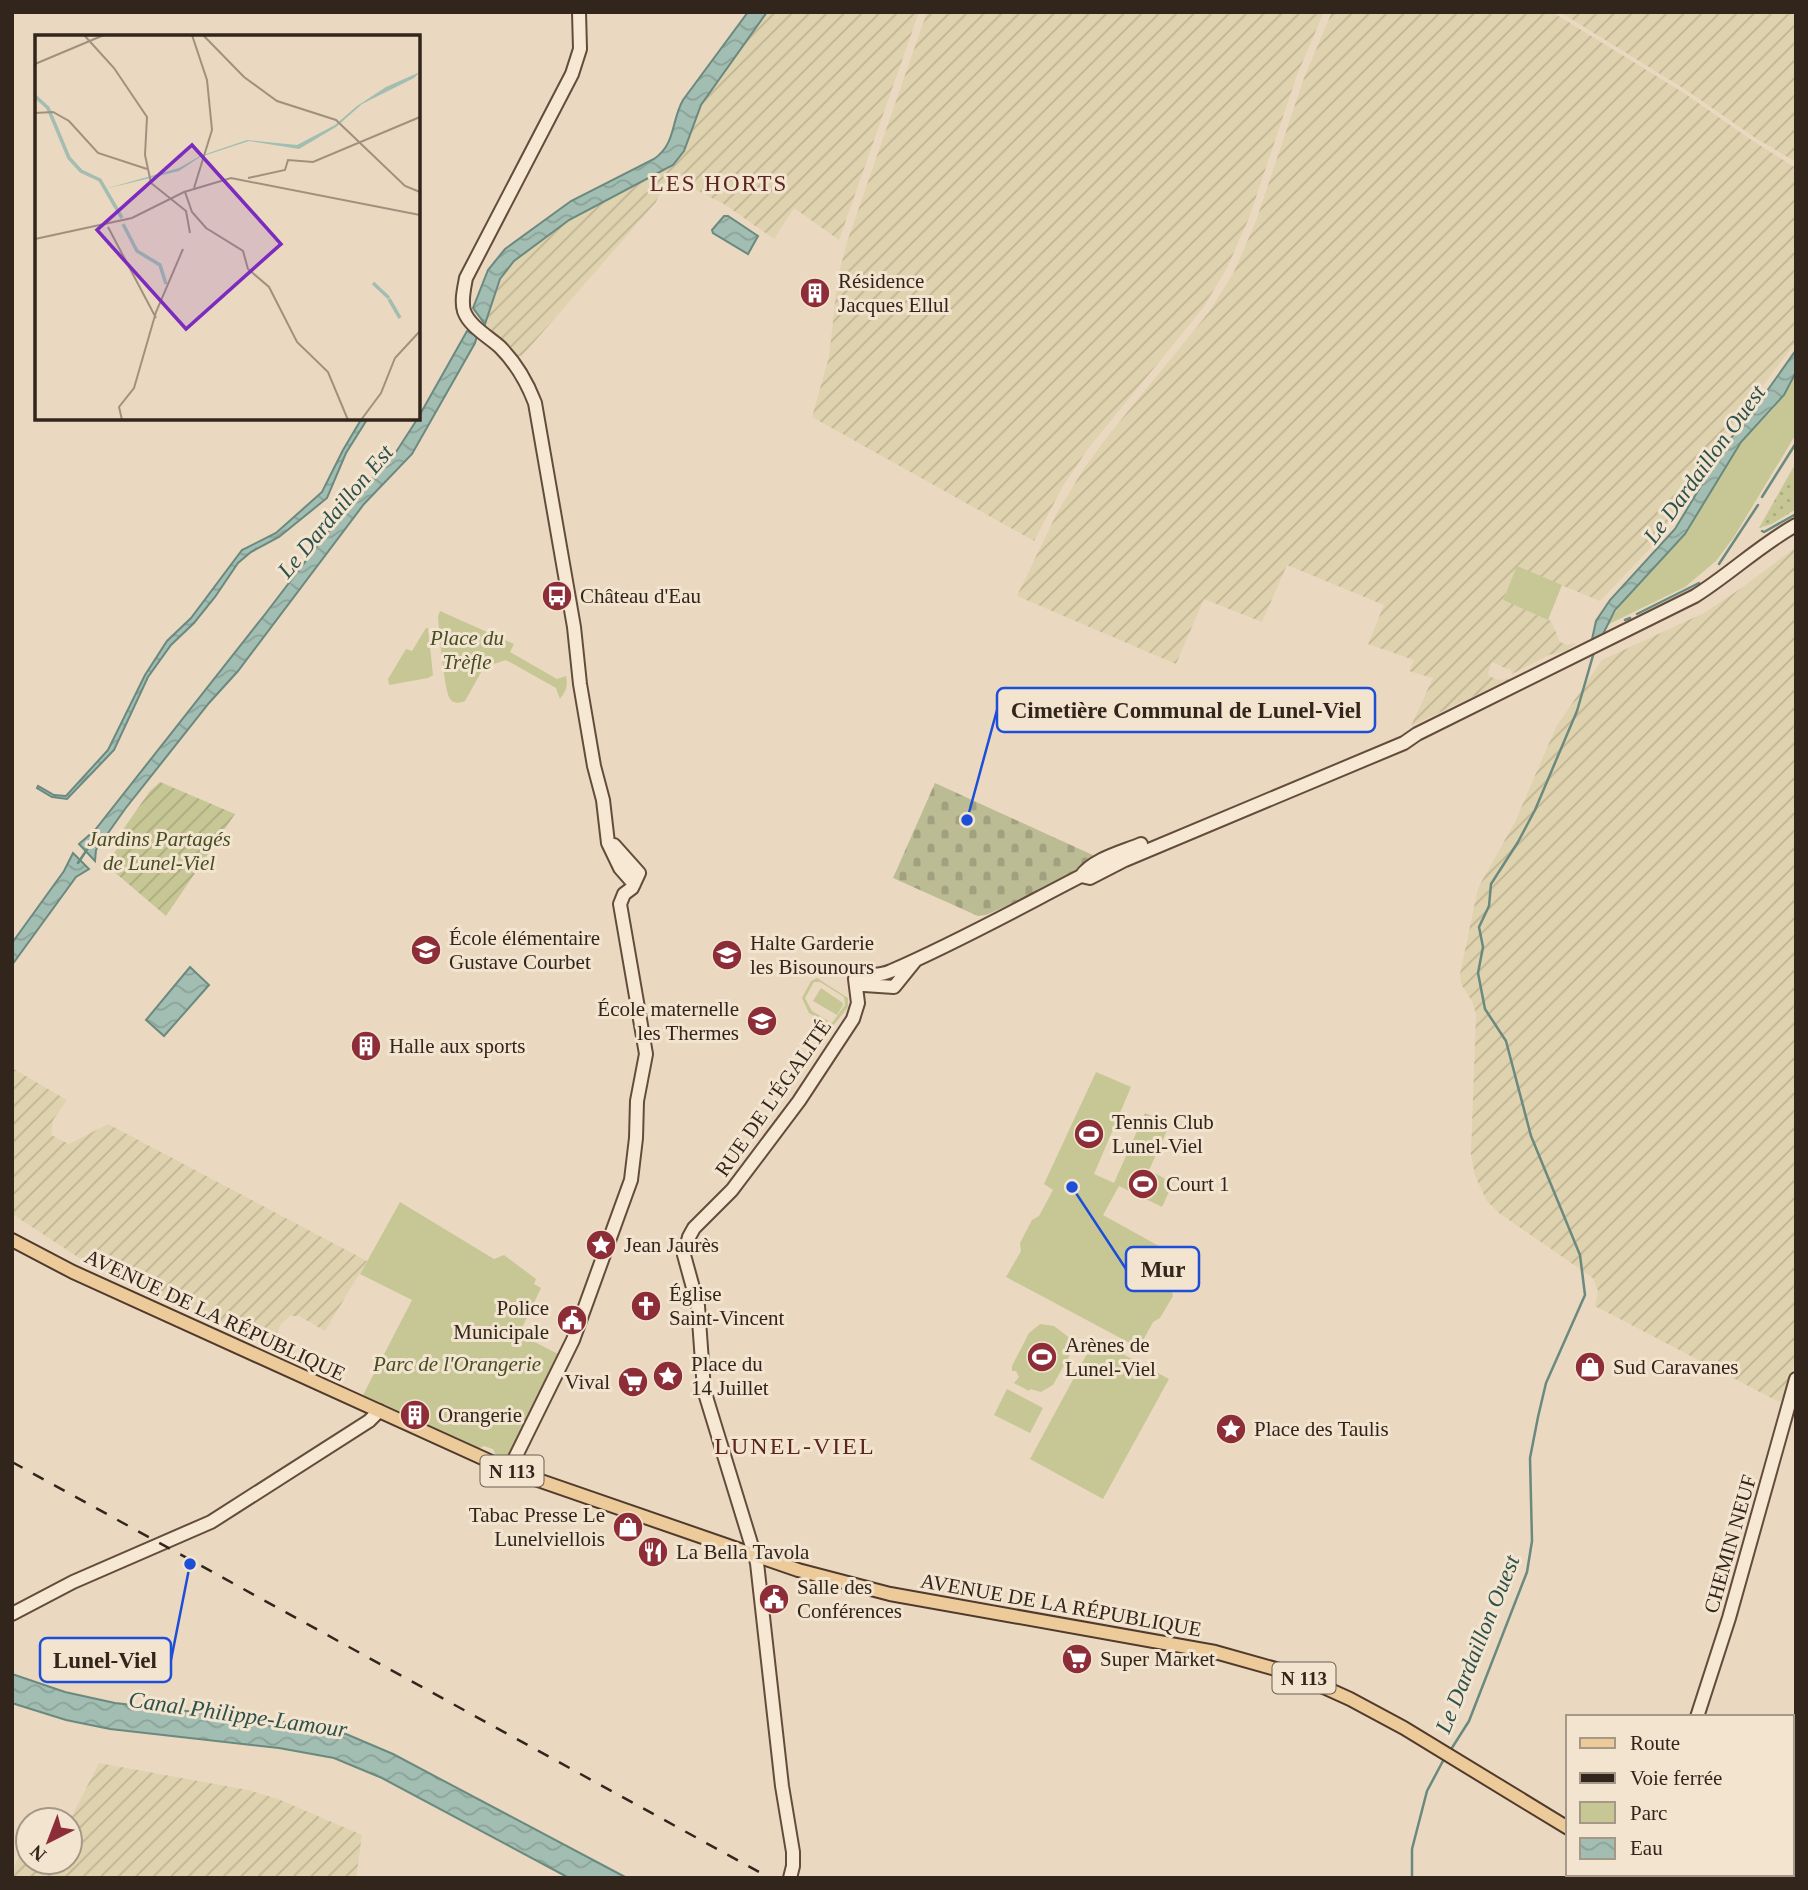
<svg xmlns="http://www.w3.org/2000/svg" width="1808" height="1890" font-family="'Times New Roman',serif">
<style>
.farmland{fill:url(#farmland-furrows)}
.grass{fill:url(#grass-dots)}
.cemetery{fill:url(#cemetery-stones)}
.park{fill:#c6c795;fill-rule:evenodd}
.garden{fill:url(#garden-furrows)}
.water{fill:url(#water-waves);stroke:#6a897f;stroke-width:2}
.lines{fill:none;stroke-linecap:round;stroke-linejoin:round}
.stream{stroke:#6a897f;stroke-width:2.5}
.secondary-casing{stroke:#644c3c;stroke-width:16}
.primary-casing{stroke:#503a2d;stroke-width:16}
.secondary{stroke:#f6e8d2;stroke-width:12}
.primary{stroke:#ecca99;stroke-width:12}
.rail{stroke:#32251c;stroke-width:2.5;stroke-dasharray:12 12;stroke-linecap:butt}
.labels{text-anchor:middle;stroke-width:6;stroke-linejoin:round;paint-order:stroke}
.shield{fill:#f2e4cf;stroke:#6c5e52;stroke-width:2}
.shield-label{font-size:19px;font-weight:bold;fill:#32251c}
.poi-label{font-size:21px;fill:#32251c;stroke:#f2e4cf;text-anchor:start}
.park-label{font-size:21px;font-style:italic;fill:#474e24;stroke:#f2e4cf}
.street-label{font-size:21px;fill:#32251c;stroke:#f2e4cf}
.neighbourhood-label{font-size:23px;letter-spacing:2px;fill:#5c251f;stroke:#f2e4cf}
.water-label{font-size:23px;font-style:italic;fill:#2d514b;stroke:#f2e4cf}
.quarter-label{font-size:24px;letter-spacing:2px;fill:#5c251f;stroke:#f2e4cf}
.inset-river{fill:none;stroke:#a2bdb2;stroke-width:3.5}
.inset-road{fill:none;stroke:#a0917e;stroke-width:2}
.view{fill:#7b2cbf;fill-opacity:0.15;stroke:#7b2cbf;stroke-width:3.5}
.inset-edge{fill:none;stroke:#32251c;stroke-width:3.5}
.leader{fill:none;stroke:#1d4ed8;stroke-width:2.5}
.callout-dot{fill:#1d4ed8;stroke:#f2e4cf;stroke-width:2.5}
.callout{fill:#f2e4cf;stroke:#1d4ed8;stroke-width:2.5}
.callout-label{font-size:23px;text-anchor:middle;font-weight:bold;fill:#32251c}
</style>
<defs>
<pattern id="farmland-furrows" width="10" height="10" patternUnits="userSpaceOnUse" patternTransform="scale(1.75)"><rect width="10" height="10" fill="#dfd2ae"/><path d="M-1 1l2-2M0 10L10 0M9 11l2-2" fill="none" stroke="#c0b495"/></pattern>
<pattern id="grass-dots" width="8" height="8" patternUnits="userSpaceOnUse" patternTransform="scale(1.75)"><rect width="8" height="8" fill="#c6c795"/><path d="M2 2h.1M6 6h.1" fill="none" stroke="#abab80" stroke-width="1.8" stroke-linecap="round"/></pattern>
<pattern id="cemetery-stones" width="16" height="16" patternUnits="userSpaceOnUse" patternTransform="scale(1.75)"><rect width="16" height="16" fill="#bbbc94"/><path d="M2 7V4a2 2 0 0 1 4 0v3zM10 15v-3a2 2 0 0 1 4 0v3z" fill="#a1a17f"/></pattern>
<pattern id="garden-furrows" width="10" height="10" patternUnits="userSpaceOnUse" patternTransform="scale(1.75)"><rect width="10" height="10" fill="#c6c795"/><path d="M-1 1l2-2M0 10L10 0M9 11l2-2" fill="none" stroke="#abab80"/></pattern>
<pattern id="water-waves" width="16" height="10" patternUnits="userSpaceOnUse" patternTransform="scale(1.75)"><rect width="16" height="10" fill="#a2bdb2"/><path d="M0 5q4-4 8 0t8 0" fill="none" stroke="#8ca298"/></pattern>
</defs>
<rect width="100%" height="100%" fill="#ead9c0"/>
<path class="farmland" d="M 767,12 L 919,12 L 839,240 L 794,208 L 774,239 L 724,204 L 668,176 L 656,202 L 522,356 L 518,356 L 485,324 L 505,270 L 514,261 L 569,220 L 673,165 L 684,151 L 701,105 Z
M 927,12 L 1324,12 L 1297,75 L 1249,218 L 1227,268 L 1203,308 L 1087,450 L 1063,486 L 1034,541 L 812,417 L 829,357 L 838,277 L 847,242 Z
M 1332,12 L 1552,12 L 1684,93 L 1753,141 L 1796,168 L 1796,342 L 1717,446 L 1684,504 L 1660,538 L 1600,601 L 1517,567 L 1503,600 L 1551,621 L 1560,642 L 1568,645 L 1576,643 L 1566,651 L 1549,655 L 1512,674 L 1510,668 L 1507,669 L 1492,662 L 1488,673 L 1489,676 L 1498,680 L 1510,679 L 1411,726 L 1433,678 L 1409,671 L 1414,660 L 1368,644 L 1384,605 L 1287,565 L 1262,622 L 1204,599 L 1176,664 L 1017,596 L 1057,513 L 1083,470 L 1107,437 L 1209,312 L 1234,272 L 1256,221 L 1304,78 Z
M 1560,12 L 1796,12 L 1796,162 L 1757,139 L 1686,90 Z
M 1796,547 L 1796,1356 L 1786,1397 L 1779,1402 L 1595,1306 L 1598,1291 L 1593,1278 L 1499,1213 L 1487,1201 L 1475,1176 L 1471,1154 L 1476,1014 L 1472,1001 L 1461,984 L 1460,974 L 1478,888 L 1515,822 L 1556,727 L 1602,660 L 1704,613 L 1740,589 Z
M 12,1068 L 67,1100 L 53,1120 L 51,1135 L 69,1144 L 108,1124 L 367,1261 L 325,1331 L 299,1316 L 290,1316 L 281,1324 L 272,1344 L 87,1263 L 12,1214 Z
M 99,1763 L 248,1790 L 278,1799 L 362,1835 L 356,1878 L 12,1878 L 12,1871 L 28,1837 L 28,1862 L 70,1862 L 70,1820 Z"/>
<path class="grass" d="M 1794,466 L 1796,466 L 1796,509 L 1772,524 L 1759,528 Z"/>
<path class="cemetery" d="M 935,783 L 1097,857 L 1047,888 L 986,915 L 978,916 L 893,878 Z"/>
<path class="park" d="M 1796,372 L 1796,434 L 1734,537 L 1716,561 L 1685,587 L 1607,625 L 1626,597 L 1685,534 L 1741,442 L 1774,408 Z
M 1517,566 L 1562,585 L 1548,620 L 1503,600 Z
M 440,611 L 514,644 L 510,652 L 557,679 L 566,676 C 568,687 566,691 560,699 L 556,688 L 506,660 L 484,667 L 465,701 C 459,703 454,704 450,699 C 444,690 439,630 438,616 Z
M 426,628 L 428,628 L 433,675 L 428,678 L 389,685 L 388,679 L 406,649 L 412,651 Z
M 817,978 L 848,998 L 848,1007 L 833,1026 L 809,1013 L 802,998 L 811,981 ZM 814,982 L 820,982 L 844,997 L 845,1005 L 832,1023 L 812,1011 L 805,998 Z
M 821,988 L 843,1003 L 843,1005 L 837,1015 L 813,1001 Z
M 1096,1072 L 1131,1087 L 1094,1174 L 1114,1183 L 1145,1113 L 1170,1124 L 1149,1170 L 1173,1183 L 1162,1207 L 1119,1186 L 1103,1215 L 1186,1261 L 1171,1287 L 1173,1296 L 1160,1318 L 1153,1322 L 1139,1348 L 1006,1277 L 1021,1251 L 1020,1243 L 1032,1220 L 1039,1216 L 1053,1190 L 1044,1184 Z
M 400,1202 L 494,1259 L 504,1255 L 536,1279 L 534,1284 L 541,1288 L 519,1334 L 560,1355 L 508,1463 L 497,1458 L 493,1449 L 484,1446 L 478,1449 L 363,1395 L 412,1300 L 360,1274 Z
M 1040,1324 L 1054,1326 L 1071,1339 L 1072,1351 L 1053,1385 L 1041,1392 L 1030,1389 L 1029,1391 L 1014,1383 L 1019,1377 L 1016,1371 L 1012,1371 L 1012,1366 L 1029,1333 Z
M 1095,1339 L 1169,1379 L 1103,1499 L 1030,1459 Z
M 1007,1389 L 1043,1408 L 1030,1433 L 994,1415 Z"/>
<path class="garden" d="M 160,782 L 235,814 L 166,916 L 105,864 L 117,849 L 115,841 L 150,791 Z"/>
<path class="water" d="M 748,12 L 767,12 L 701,105 L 684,151 L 673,165 L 569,220 L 514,261 L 500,279 L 485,324 L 473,308 L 488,270 L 505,249 L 571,201 L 654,159 C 676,144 671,121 683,100 Z
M 724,216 L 728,216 L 758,236 L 748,254 L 713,233 L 712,230 Z
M 467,331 L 477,336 L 475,343 L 412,454 L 364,504 L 238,671 L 209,703 L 125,809 L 96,850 L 95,861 L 79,844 L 95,830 L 266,613 L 353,499 L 396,452 L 418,418 Z
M 1796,350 L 1796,372 L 1784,395 L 1741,442 L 1685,534 L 1615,610 L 1603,634 L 1602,646 L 1589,653 L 1596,621 L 1610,600 L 1675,529 L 1725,446 L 1767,391 Z
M 362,418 L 368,418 L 346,453 L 327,498 L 279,537 L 251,552 L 238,563 L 215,597 L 194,623 L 171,645 L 148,677 L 114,750 L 67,799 L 52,797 L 37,788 L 38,786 L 54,795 L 66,796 L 108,750 L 145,675 L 167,641 L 191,618 L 242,550 L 276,533 L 322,492 L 343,450 Z
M 73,853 L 89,869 L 76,877 L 12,965 L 12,943 L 64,871 Z
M 190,967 L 209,985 L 164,1036 L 146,1020 Z
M 12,1674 L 65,1692 L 115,1703 L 294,1723 L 346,1734 L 393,1754 L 627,1878 L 569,1878 L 382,1778 L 334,1758 L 279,1748 L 110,1729 L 66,1720 L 18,1705 L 12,1703 Z"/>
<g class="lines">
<path class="stream" d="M 1762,497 L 1796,443
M 1762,531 L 1764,532 L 1796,514
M 1719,564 L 1758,505
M 1637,614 L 1699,583
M 1625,620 L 1630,618
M 78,863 L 88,848
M 1450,1751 L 1469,1721 L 1527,1572 L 1532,1541 L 1530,1458 L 1538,1417 L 1546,1383 L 1585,1295 L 1580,1255 L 1531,1136 L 1506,1041 L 1485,1009 L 1478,973 L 1483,947 L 1479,927 L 1489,906 L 1491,884 L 1518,842 L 1535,810 L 1577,711 L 1594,652
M 1412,1878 L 1412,1849 L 1427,1791 L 1444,1759"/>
<g class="secondary-casing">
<path id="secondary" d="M 579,12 L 580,49 L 572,74 L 466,278 C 464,289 461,301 464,311 C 469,326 489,337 500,347 C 516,363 527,382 535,403 L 574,627 L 580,684 L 594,766 L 603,800 L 608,843 L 620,868 L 634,884
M 1081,876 L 1090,878 L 1125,860 L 1404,743 L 1417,734 L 1695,596 C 1730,574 1760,545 1796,525
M 855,979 C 867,973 879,977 891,971 C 956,943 1019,908 1081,876 C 1093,859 1122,852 1141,844
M 855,979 L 864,985 L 894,987 L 915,961
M 509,1470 L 573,1340 L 631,1180 L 636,1138 L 637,1101 L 646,1054 L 620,904 L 624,894 L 632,888 L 639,873 L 614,845
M 12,1614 L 73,1582 L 211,1522 L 369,1421 L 379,1411
M 1697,1717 L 1729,1618 L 1796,1379
M 790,1878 L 793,1866 L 793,1852 L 782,1786 L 757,1563 L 704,1390 L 698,1306 L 684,1255 L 689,1237 L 694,1228 L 732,1190 L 799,1101 L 853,1019 L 858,1003 L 855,979"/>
</g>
<g class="primary-casing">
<path id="primary" d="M 12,1240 L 73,1272 L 509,1470 L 798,1570 L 890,1594 L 1215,1652 L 1297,1675 L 1350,1699 L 1404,1728 L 1568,1828
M 1646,1874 L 1652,1878
M 1662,1874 L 1668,1878"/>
</g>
<use href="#secondary" class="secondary"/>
<use href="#primary" class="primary"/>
<path class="rail" d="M 12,1462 L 770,1878"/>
</g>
<defs>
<g id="building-disc" transform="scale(1.575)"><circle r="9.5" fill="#8d2d37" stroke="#f2e4cf"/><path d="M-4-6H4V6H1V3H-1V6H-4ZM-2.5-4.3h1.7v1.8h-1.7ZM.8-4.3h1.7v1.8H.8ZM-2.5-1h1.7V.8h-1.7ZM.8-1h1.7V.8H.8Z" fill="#fff"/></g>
<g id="bus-disc" transform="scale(1.575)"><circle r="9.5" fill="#8d2d37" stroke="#f2e4cf"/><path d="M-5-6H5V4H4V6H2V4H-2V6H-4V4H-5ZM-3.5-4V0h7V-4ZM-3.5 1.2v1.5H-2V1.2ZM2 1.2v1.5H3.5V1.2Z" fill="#fff"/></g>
<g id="school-disc" transform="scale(1.575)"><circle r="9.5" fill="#8d2d37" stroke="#f2e4cf"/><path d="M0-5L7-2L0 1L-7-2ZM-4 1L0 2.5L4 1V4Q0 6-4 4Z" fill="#fff"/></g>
<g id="stadium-disc" transform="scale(1.575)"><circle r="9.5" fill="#8d2d37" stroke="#f2e4cf"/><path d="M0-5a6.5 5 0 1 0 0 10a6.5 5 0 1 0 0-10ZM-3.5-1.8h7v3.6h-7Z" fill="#fff"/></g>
<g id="sight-disc" transform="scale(1.575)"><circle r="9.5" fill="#8d2d37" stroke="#f2e4cf"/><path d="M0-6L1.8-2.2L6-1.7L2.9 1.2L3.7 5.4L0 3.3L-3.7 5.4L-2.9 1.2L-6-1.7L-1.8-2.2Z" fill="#fff"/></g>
<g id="church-disc" transform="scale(1.575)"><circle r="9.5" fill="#8d2d37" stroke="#f2e4cf"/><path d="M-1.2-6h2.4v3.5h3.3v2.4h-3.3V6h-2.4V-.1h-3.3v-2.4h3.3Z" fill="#fff"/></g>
<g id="civic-disc" transform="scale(1.575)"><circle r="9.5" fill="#8d2d37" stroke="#f2e4cf"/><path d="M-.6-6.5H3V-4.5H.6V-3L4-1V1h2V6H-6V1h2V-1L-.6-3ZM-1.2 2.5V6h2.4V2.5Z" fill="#fff"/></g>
<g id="shop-disc" transform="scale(1.575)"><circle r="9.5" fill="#8d2d37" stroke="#f2e4cf"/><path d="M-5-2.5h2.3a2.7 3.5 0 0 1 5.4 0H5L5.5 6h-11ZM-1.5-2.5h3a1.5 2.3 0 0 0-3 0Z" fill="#fff"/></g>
<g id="supermarket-disc" transform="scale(1.575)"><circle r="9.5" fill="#8d2d37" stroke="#f2e4cf"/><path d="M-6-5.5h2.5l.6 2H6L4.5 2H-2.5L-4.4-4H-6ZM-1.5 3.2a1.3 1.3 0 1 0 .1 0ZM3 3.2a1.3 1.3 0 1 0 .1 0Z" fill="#fff"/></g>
<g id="restaurant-disc" transform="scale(1.575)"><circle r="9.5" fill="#8d2d37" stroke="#f2e4cf"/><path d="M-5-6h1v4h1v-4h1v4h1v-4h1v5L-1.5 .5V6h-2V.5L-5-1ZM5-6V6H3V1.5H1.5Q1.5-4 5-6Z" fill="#fff"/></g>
</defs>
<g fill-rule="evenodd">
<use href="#building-disc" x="815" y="293"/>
<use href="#bus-disc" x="557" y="596"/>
<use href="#school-disc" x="426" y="950"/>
<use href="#school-disc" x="727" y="955"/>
<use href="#school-disc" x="762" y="1021"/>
<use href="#building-disc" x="366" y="1046"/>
<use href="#stadium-disc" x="1089" y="1134"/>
<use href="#stadium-disc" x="1143" y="1184"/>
<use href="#sight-disc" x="601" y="1245"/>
<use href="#church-disc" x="646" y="1306"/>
<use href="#civic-disc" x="572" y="1320"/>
<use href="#stadium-disc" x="1042" y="1357"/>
<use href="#shop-disc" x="1590" y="1367"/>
<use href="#sight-disc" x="668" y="1376"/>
<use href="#supermarket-disc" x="633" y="1382"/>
<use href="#building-disc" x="415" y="1415"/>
<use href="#sight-disc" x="1231" y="1429"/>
<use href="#shop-disc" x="628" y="1527"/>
<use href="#restaurant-disc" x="653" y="1552"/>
<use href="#civic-disc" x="774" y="1599"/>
<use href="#supermarket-disc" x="1077" y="1659"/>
</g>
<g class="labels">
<g class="shield">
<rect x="480.5" y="1455.5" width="63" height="31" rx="5"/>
<rect x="1272.5" y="1662.5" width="63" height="31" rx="5"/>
</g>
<g class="shield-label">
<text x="512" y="1478">N 113</text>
<text x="1304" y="1685">N 113</text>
</g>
<g class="poi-label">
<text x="838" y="288">Résidence<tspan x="838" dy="24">Jacques Ellul</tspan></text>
<text x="580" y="603">Château d'Eau</text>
<text x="449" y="945">École élémentaire<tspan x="449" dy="24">Gustave Courbet</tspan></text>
<text x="750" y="950">Halte Garderie<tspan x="750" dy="24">les Bisounours</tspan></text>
<text x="739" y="1016" text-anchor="end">École maternelle<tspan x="739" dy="24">les Thermes</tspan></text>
<text x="389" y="1053">Halle aux sports</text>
<text x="1112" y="1129">Tennis Club<tspan x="1112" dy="24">Lunel-Viel</tspan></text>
<text x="1166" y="1191">Court 1</text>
<text x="624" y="1252">Jean Jaurès</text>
<text x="669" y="1301">Église<tspan x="669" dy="24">Saint-Vincent</tspan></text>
<text x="549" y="1315" text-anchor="end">Police<tspan x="549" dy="24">Municipale</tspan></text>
<text x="1065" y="1352">Arènes de<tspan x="1065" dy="24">Lunel-Viel</tspan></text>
<text x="691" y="1371">Place du<tspan x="691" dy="24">14 Juillet</tspan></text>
<text x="1613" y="1374">Sud Caravanes</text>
<text x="610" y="1389" text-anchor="end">Vival</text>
<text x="438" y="1422">Orangerie</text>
<text x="1254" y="1436">Place des Taulis</text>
<text x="605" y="1522" text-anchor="end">Tabac Presse Le<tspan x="605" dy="24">Lunelviellois</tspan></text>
<text x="676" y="1559">La Bella Tavola</text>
<text x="797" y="1594">Salle des<tspan x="797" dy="24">Conférences</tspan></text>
<text x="1100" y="1666">Super Market</text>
</g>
<g class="park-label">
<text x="467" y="645">Place du<tspan x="467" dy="24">Trèfle</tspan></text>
<text x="159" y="846">Jardins Partagés<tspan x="159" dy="24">de Lunel-Viel</tspan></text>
<text x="457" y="1371">Parc de l'Orangerie</text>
</g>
<g class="street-label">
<text transform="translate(773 1098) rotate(-55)" y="7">RUE DE L'ÉGALITÉ</text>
<text transform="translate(215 1315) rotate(25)" y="7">AVENUE DE LA RÉPUBLIQUE</text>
<text transform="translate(1730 1544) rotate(-74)" y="7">CHEMIN NEUF</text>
<text transform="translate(1061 1605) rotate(10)" y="7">AVENUE DE LA RÉPUBLIQUE</text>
</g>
<g class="neighbourhood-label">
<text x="719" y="191">LES HORTS</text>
</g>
<g class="water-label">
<text transform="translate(1704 464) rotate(-54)" y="8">Le Dardaillon Ouest</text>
<text transform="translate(335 511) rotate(-50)" y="8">Le Dardaillon Est</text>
<text transform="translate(1477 1644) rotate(-68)" y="8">Le Dardaillon Ouest</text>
<text transform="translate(238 1714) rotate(8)" y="8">Canal Philippe-Lamour</text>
</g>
<g class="quarter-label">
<text x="795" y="1454">LUNEL-VIEL</text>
</g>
</g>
<g transform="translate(35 35)">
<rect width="385" height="385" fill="#ead9c0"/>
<path d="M 385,37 L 379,43 L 327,69 L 301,92 L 264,114 L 214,106 L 165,122 L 144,136 L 70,154 L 144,133 L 165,121 L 212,105 L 262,110 L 300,90 L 322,71 L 351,52 Z" fill="#a2bdb2"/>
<path class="inset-river" d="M 0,61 L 13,73 L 34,123 L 46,136 L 65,145 L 87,183M 88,189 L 102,216 L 125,230 L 131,249M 338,248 L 354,263M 354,264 L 365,283"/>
<path class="inset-road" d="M 49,0 L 79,33 L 112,82 L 110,120 L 116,148 L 151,176 L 155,198M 157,0 L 172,45 L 177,95 L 159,153M 168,0 L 209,42 L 242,66 L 301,85 L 370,151 L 385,157M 0,29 L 69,0M 0,78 L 18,77 L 34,86 L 63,118 L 112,134M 213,143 L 250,135 L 253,125 L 278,127 L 385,82M 150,157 L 157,177 L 172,194M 73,192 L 121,283M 171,193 L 208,216 L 213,234 L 234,252 L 262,307 L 293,337 L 313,385M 0,204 L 97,183 L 149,157 L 196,143 L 385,180M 87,385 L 84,372 L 99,353 L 121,277 L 148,214M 326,385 L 346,358 L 360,323 L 385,296"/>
<path class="view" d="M 157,110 L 246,209 L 151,294 L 62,195 Z"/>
<rect width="385" height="385" class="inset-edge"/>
</g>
<path class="leader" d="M967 820L997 710M1072 1187L1126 1269M190 1564L171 1660"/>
<g class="callout-dot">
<circle cx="967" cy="820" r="7"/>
<circle cx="1072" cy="1187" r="7"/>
<circle cx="190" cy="1564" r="7"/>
</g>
<g class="callout">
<rect x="997" y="688" width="378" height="44" rx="7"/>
<rect x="1126" y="1247" width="73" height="44" rx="7"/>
<rect x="40" y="1638" width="131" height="44" rx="7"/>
</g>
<g class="callout-label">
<text x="1186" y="718">Cimetière Communal de Lunel-Viel</text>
<text x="1163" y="1277">Mur</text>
<text x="105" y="1668">Lunel-Viel</text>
</g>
<rect width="1808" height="1890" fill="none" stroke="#32251c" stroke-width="28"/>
<rect x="1566" y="1715" width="228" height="161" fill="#f2e4cf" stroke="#a59887" stroke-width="2"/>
<rect x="1580" y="1738" width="35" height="10" fill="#ecca99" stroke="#a59887" stroke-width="2"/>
<text x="1630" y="1750" font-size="21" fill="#32251c">Route</text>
<rect x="1580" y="1773" width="35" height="10" fill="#32251c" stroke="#a59887" stroke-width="2"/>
<text x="1630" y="1785" font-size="21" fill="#32251c">Voie ferrée</text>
<rect x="1580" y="1802" width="35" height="21" fill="#c6c795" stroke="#a59887" stroke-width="2"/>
<text x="1630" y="1820" font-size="21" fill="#32251c">Parc</text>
<rect x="1580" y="1838" width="35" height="21" fill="url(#water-waves)" stroke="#a59887" stroke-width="2"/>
<text x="1630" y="1855" font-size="21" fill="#32251c">Eau</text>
<g transform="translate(49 1841) rotate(222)"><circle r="33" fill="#f2e4cf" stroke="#a59887" stroke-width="2"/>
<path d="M0-5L12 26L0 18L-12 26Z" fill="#8d2d37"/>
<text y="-10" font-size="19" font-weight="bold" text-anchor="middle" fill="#32251c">N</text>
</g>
</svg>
